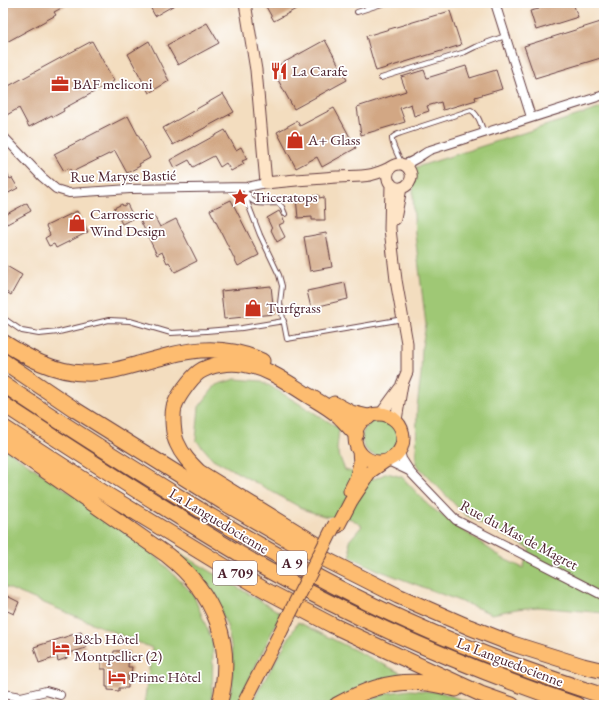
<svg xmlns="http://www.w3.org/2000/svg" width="607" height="708" font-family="'EB Garamond',serif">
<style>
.green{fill:#9fc874;stroke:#747450}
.building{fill:#d2a784}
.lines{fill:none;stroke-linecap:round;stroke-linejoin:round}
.lane-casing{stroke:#633c41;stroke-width:6}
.street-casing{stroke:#633c41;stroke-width:10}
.secondary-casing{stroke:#633c41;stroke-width:13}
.primary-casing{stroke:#633c41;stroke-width:15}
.highway-casing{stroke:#633c41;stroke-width:17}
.lane{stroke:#fff;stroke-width:4}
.street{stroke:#fff;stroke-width:8}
.secondary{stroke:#fee4c6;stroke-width:11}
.primary{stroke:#fdbc70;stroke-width:13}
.highway{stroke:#fdbc70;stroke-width:15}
.primary-bridge-casing{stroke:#633c41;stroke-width:15;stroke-linecap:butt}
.primary-bridge{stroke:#fdbc70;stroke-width:13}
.labels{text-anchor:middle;stroke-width:3.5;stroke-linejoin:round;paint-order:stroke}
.shield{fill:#fff;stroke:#80626b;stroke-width:1}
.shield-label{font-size:14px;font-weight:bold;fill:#4a1f2b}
.poi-label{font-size:15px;fill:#4a1f2b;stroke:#fff;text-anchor:start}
.street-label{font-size:15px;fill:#4a1f2b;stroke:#fff}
</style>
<rect width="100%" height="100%" fill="#fff"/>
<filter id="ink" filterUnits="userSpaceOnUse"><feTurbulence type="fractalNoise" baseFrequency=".025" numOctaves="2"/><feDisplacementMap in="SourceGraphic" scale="8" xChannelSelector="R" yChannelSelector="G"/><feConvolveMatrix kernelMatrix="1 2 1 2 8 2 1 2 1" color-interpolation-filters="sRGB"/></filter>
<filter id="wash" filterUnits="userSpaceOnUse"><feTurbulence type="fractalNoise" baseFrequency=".012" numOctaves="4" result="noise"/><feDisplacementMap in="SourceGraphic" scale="16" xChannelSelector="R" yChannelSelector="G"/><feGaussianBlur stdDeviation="0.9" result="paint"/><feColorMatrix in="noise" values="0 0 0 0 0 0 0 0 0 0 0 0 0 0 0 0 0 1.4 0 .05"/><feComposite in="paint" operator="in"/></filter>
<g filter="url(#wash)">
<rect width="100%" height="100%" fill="#f3ddbf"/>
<path class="green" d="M 604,107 L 604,613 L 538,607 L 516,609 L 492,614 L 470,605 L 378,570 L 351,557 L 349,541 L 362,526 L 352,519 L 324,516 L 305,510 L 213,459 L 196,440 L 199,407 L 216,385 L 235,379 L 262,381 L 339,428 L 337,450 L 345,470 L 374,479 L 387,473 L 402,477 L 429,506 L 502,558 L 523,568 L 530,549 L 464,514 L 416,464 L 417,408 L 421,374 L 422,346 L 426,325 L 415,235 L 413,196 L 414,168 Z
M362 438a18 18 0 1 1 36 0a18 18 0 1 1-36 0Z
M 3,447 L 142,542 L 193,594 L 213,643 L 212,700 L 210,705 L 144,705 L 152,648 L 3,586 Z
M 176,551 L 281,613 L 237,705 L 227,705 L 232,685 L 233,655 L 227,626 L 217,603 L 194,571 Z
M 298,622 L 409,677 L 332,705 L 250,705 Z
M 410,690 L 440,692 L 477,705 L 357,705 L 387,693 Z"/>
<g id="blocks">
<path class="building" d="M 3,3 L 71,3 L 54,12 L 56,15 L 3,44 Z
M 148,3 L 178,3 L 155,16 Z
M 264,3 L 307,3 L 274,21 Z
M 537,3 L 573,3 L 578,17 L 536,30 L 530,11 L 539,9 Z
M 450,11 L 461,45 L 376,71 L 366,36 Z
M 604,21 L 604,57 L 535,78 L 524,46 Z
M 207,23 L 219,43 L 178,65 L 167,45 Z
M 325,40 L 347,80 L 294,109 L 272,69 Z
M 92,41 L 114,81 L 63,109 L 64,111 L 53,117 L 52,115 L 29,127 L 19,108 L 5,116 L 3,111 L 3,89 Z
M 149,41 L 169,81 L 149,93 L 128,54 Z
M 466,66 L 470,78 L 496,70 L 502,89 L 475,97 L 476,100 L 443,110 L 441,102 L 427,106 L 429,111 L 414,116 L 411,104 L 400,108 L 405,122 L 361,135 L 357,107 L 406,91 L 401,77 L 424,70 L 427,78 Z
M 223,94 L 234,112 L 173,145 L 163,128 Z
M 334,108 L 356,148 L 322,167 L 317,157 L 296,168 L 277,132 L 297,121 L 300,126 Z
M 128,116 L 150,158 L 139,164 L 140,166 L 127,173 L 115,151 L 72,172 L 69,168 L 64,171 L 54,154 Z
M 225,130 L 236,150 L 241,147 L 247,159 L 242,161 L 244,164 L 231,171 L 226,163 L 220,167 L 214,156 L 193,167 L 189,160 L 174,168 L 170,160 Z
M 3,166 L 10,179 L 12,178 L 18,188 L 3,196 Z
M 319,195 L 319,198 L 324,197 L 325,220 L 312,220 L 312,217 L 298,218 L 296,198 L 311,197 L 310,196 Z
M 231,200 L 259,255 L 238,266 L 210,210 Z
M 27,203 L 31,211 L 7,224 L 3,216 Z
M 122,204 L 123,206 L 127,204 L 134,218 L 122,224 L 114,208 Z
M 77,211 L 88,232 L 56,248 L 54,244 L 49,246 L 45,238 L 50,235 L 46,226 Z
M 279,211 L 285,222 L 279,225 L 285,237 L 277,242 L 271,230 L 272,229 L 267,218 Z
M 153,214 L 160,227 L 176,219 L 197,261 L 175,272 L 169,262 L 167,263 L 162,252 L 157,255 L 140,220 Z
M 326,233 L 332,267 L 310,271 L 304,237 Z
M 3,264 L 22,275 L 11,295 L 3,290 Z
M 345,283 L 348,299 L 311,308 L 307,291 Z
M 271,286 L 274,314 L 224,319 L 221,291 Z
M 3,594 L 19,602 L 14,614 L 3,609 Z
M 81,632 L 86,648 L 66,654 L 67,658 L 58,661 L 57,657 L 39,663 L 34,647 Z
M 114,651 L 129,651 L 128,667 L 132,667 L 131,674 L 128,674 L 128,688 L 119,688 L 119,691 L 108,690 L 108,687 L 106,687 L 106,669 L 101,669 L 101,658 L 113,659 Z"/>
</g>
</g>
<g filter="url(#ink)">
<use href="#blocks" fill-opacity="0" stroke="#633c41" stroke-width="1"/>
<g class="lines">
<g class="lane-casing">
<path id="lane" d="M 357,12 L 385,3
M 381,78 L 465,52 L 475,47 L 505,36
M 401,162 C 399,158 391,142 392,138 C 394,135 398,134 401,133 L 471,110 C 479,115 481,125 484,133
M 247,187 L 245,195 L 248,204 L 260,235 L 279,275 L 282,286 L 280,303 L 287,339 L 403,319
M 248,194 C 251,207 267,203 278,203 L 282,207 L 285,214
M 3,318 L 22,331 L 39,334 L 59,332 L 88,325 L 109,320 L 130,321 L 171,333 L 206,331 L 242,328 L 284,321"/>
</g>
<g class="street-casing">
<path id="street" d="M 495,3 L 531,117
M 3,136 L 42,177 L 56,189 L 69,193 L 130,189 L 247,187 L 266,183
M 404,164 C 414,162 421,155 430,150 L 604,95
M 400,451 L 402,459 L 411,473 L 456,520 L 604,596
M 388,461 L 409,471
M 3,694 L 21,697 L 46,691 L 60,695"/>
</g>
<g class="secondary-casing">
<path id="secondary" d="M 245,3 L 256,70 L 266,183 C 290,180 313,179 337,177 C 348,176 359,177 370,175 C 375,174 380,172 385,170 C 391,168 394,163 401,164 C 410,166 414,176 409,183 C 399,196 380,182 391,167
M 391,184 L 390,229 L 396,280 L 407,343 L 407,372 L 402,384 L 396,420
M 395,219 L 401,188
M 381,414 L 400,388"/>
</g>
<g class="primary-casing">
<path id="primary" d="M355 438a24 24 0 1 1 48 0a24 24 0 1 1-48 0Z
M 350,491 L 356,479 L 360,463 L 359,451
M 338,526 L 351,501 L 371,471 L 384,462
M 243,705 L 281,631"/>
</g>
<g class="highway-casing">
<path id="highway" d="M 3,342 C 28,358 53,372 84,373 C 103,374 120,369 138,364 C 183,351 217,341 262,361
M 3,361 L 74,409 L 223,502 L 297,545 L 398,596 L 469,627 L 510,643 L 532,650 L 583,666 L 604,671
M 3,384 C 62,424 123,462 184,500 C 257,545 331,587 409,622 C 473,651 538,675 604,696
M 3,404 C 55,438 107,472 160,505 C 195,527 230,549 266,569 C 365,624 469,669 577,705
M 334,404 L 351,413 L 368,417
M 3,427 L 109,496 L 227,568 L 267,591 L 332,625 L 362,639 L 481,694 L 512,705
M 3,441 L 167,555 C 215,593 236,645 219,705
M 319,546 L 199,472 C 190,463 182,455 177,443 C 173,435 172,416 174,407 C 177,397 191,378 199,372 C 211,364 229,362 243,364 C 267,367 288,383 309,396 C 319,402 330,408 339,416 C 345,422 350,428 356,434
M 337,705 C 365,689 394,679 426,683 C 436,684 446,687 456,689"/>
</g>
<use href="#lane" class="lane"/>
<use href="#street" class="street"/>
<use href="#secondary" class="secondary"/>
<use href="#primary" class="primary"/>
<use href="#highway" class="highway"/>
<g class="primary-bridge-casing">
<path id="primary-bridge" d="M 281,631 L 335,524"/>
</g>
<use href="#primary-bridge" class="primary-bridge"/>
</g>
</g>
<defs>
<g id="restaurant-bare" transform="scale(1.38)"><path d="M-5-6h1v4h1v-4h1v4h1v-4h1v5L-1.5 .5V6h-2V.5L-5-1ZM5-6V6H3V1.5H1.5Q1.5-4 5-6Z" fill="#c8321e" stroke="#fff" stroke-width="2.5" paint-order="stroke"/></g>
<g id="office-bare" transform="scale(1.38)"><path d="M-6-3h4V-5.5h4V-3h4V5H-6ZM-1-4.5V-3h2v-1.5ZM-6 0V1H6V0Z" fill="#c8321e" stroke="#fff" stroke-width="2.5" paint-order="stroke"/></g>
<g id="shop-bare" transform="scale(1.38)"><path d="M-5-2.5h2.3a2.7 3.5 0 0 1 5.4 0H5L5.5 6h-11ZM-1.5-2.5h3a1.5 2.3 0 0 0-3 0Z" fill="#c8321e" stroke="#fff" stroke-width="2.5" paint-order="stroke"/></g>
<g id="sight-bare" transform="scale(1.38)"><path d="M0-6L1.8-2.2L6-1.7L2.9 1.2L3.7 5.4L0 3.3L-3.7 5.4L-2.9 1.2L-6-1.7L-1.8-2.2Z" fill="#c8321e" stroke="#fff" stroke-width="2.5" paint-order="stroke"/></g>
<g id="hotel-bare" transform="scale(1.38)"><path d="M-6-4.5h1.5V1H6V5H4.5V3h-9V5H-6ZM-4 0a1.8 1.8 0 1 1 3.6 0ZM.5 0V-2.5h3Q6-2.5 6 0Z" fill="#c8321e" stroke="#fff" stroke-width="2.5" paint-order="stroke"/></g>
</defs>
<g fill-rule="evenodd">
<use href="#restaurant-bare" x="279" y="71"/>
<use href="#office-bare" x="60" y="84"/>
<use href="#shop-bare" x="295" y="140"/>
<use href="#sight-bare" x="240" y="197"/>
<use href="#shop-bare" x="77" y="223"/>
<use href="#shop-bare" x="253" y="308"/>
<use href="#hotel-bare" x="61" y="648"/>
<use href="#hotel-bare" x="117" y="677"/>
</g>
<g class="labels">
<g class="shield">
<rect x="277" y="551" width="30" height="24" rx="3"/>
<rect x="213" y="561" width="44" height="24" rx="3"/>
</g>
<g class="shield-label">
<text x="292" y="568">A 9</text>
<text x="235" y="578">A 709</text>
</g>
<g class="poi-label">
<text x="292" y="76">La Carafe</text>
<text x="73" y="89">BAF meliconi</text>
<text x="308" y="145">A+ Glass</text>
<text x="253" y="202">Triceratops</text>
<text x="90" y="219">Carrosserie<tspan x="90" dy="17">Wind Design</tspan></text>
<text x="266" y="313">Turfgrass</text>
<text x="74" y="644">B&amp;b Hôtel<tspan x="74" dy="17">Montpellier (2)</tspan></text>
<text x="130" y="682">Prime Hôtel</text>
</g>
<g class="street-label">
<text transform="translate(123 176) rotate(-1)" y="5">Rue Maryse Bastié</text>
<text transform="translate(219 521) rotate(31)" y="5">La Languedocienne</text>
<text transform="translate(519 535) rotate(28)" y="5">Rue du Mas de Magret</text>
<text transform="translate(510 662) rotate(21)" y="5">La Languedocienne</text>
</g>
</g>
<rect width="607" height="708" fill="none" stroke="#fff" stroke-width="16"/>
</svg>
